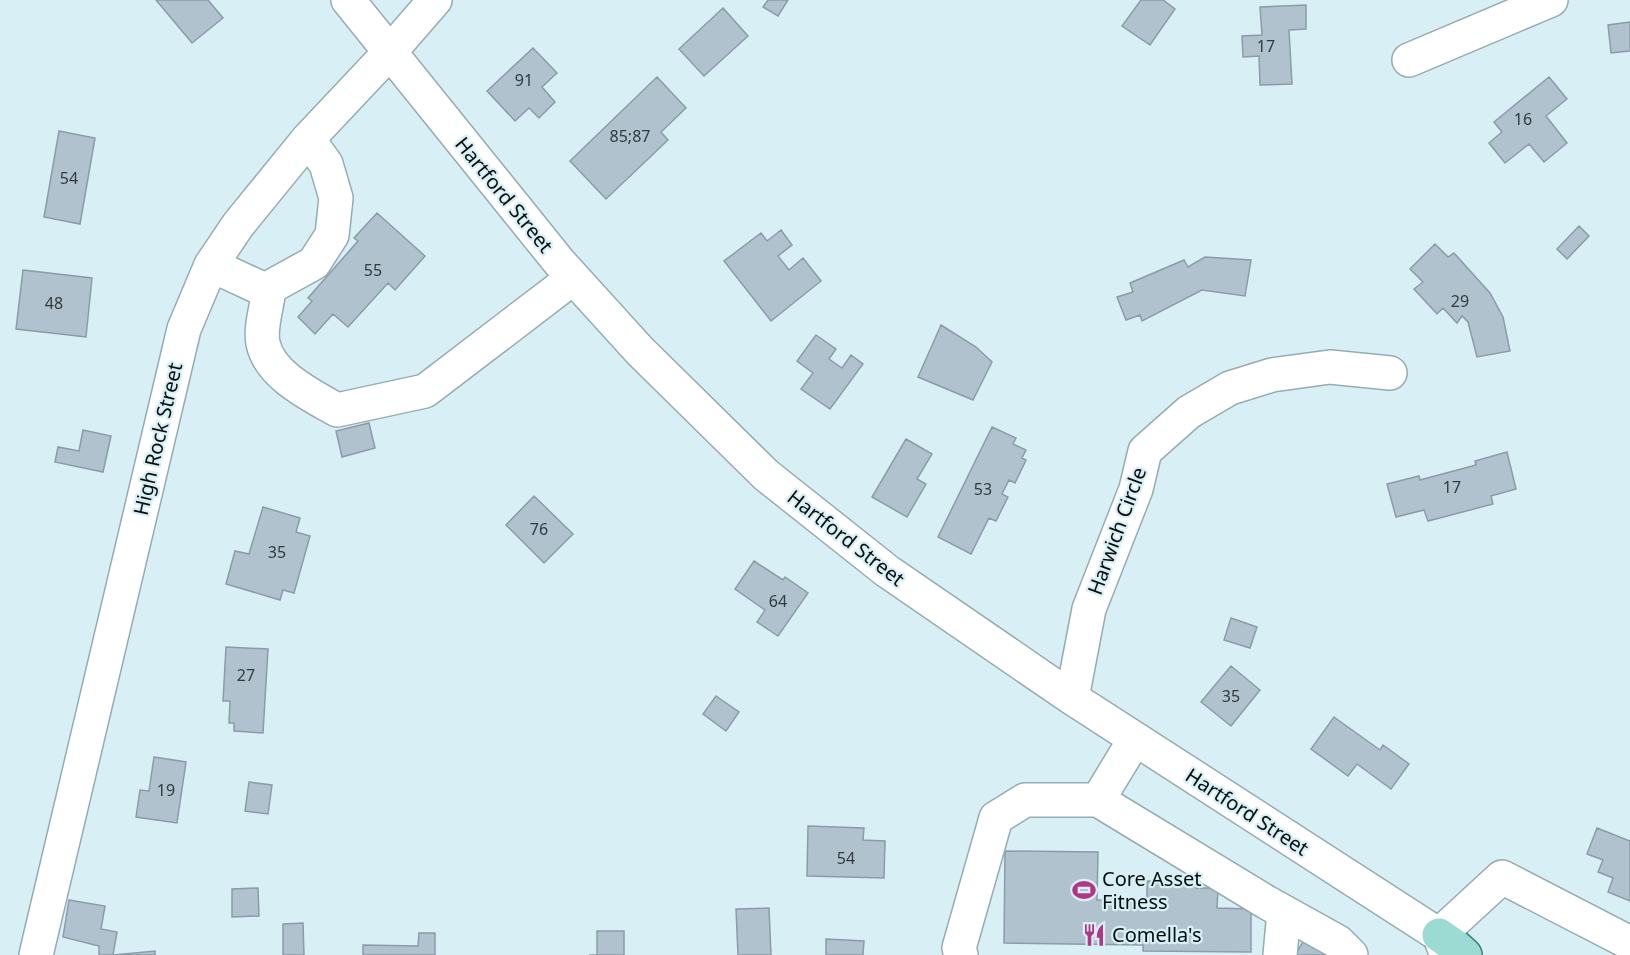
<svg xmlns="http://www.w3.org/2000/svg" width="1630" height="955" font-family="'Noto Sans',sans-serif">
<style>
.building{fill:#b0c2ce;stroke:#8b9ca8;stroke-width:1.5}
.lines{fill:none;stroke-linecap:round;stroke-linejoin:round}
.minor-casing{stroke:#95acb0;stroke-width:36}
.major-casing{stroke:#3c837d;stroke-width:36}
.minor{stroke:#fff;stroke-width:33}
.major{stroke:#9bdbd4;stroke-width:33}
.labels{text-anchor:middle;stroke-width:4.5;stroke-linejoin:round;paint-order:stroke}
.number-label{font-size:16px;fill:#303a3f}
.street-label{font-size:20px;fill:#060d0f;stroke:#d8f0f5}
.poi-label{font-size:20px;fill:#060d0f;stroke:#d8f0f5;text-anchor:start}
</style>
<rect width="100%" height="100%" fill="#d8f0f5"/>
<path class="building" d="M 156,0 L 208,0 L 223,18 L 192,43 Z
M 768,0 L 788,0 L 778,16 L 763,7 Z
M 1141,0 L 1163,0 L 1175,9 L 1150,45 L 1122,26 Z
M 1306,5 L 1306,29 L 1289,30 L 1292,84 L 1260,85 L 1259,56 L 1243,57 L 1242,36 L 1262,35 L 1260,7 Z
M 723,8 L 748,36 L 704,76 L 679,49 Z
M 1630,22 L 1630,51 L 1611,53 L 1608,25 Z
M 533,48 L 557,73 L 542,87 L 555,102 L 539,118 L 529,108 L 515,121 L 487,91 Z
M 657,77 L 686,108 L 661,132 L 668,140 L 606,199 L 570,161 Z
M 1549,77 L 1567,99 L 1546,116 L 1567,143 L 1544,162 L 1529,144 L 1505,163 L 1489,143 L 1502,132 L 1494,122 Z
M 59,131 L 95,138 L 80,224 L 44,217 Z
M 377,213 L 425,256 L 395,290 L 388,283 L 348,327 L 333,314 L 315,334 L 298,317 L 312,301 L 308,298 L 358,241 L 354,238 Z
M 1579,226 L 1589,236 L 1567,259 L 1557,249 Z
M 781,230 L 792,245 L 778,256 L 789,270 L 803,258 L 821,281 L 771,321 L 724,261 L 761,233 L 767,241 Z
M 1435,244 L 1448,257 L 1454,253 L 1490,293 L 1503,317 L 1510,351 L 1477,357 L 1468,322 L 1462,316 L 1457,323 L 1443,308 L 1437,314 L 1414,289 L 1423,282 L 1410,269 Z
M 1205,257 L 1251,260 L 1245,296 L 1202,290 L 1142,321 L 1140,315 L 1126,320 L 1117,297 L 1133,292 L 1130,283 L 1184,260 L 1188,267 Z
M 23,270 L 92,278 L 86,337 L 16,329 Z
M 941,325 L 976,347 L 992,362 L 973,400 L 918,377 Z
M 816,335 L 836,349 L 829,359 L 842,368 L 851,355 L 863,364 L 830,409 L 801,389 L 813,373 L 797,361 Z
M 369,423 L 375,448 L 342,457 L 336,431 Z
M 992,427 L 1016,438 L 1013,444 L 1026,450 L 1022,458 L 1026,460 L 1015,483 L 1009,480 L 1002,494 L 1008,497 L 996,521 L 989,518 L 971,554 L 938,537 Z
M 83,430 L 111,436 L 103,472 L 55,462 L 58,447 L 79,451 Z
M 906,439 L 932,454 L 917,479 L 926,484 L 907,517 L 872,497 Z
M 1507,452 L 1516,489 L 1491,496 L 1493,504 L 1428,521 L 1424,510 L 1396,517 L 1387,484 L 1419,476 L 1420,480 L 1476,465 L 1475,461 Z
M 534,496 L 573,534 L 544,563 L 506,525 Z
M 263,507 L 300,518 L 296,532 L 310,536 L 294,593 L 283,590 L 280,600 L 226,584 L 235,551 L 249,554 Z
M 754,561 L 783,580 L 785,577 L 808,593 L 778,636 L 757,622 L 765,610 L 735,589 Z
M 1231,618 L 1257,627 L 1250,648 L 1224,640 Z
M 226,647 L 268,649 L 263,733 L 234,731 L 234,723 L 229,723 L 230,701 L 223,701 Z
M 1231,666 L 1260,690 L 1231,726 L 1201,702 Z
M 716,696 L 739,712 L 726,731 L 703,714 Z
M 1334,717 L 1380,750 L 1383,745 L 1409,764 L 1391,789 L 1357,764 L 1348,776 L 1311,749 Z
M 154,757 L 186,762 L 177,823 L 136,817 L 140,790 L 149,791 Z
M 249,782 L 272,785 L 268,814 L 245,811 Z
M 808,826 L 864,828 L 863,840 L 885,841 L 884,878 L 807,876 Z
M 1597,828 L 1630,841 L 1630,901 L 1608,892 L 1613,878 L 1598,872 L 1603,860 L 1587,854 Z
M 1005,851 L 1098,852 L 1097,900 L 1147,900 L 1147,881 L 1197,882 L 1196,888 L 1218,888 L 1217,908 L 1251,909 L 1251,952 L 1143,951 L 1143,945 L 1004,943 Z
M 258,888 L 259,916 L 232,917 L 232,889 Z
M 69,900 L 105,906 L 101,929 L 117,932 L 113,955 L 155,951 L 155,955 L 99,955 L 99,946 L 63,937 Z
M 769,908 L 771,955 L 738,955 L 736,909 Z
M 303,923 L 304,955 L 283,955 L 283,924 Z
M 597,931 L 624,931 L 624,955 L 589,955 L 597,955 Z
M 419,933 L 435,933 L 435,955 L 363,955 L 363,945 L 418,946 Z
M 826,939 L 864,941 L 863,955 L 826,955 Z
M 1304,940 L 1326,955 L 1295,955 Z"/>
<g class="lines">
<g class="minor-casing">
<path id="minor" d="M 348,0 L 560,263 L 640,351 L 766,475 L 887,571 L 1072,698 L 1439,935 L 1447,955
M 1409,60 L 1551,0
M 211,265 L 265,290 L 268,296 C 266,310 260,329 263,343 C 269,375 311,395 337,410 L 425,391 L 573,278
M 265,290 L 314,263 L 332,235 L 336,198 L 326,164 L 308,139
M 1072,698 L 1089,609 L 1136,489 L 1145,451 L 1189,412 L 1230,388 L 1272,375 L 1330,367 L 1390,373
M 1098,800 L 1135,739
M 1439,935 L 1502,877 L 1630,943
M 36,955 L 184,329 L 211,265 L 238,225 L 308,139 L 389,53 L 435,0
M 961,955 L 959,948 L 996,818 L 1025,800 L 1098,800 L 1266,902 L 1338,942 L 1351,955
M 1280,955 L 1284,912"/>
</g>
<g class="major-casing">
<path id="major" d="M 1439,935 L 1455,946 L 1465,955"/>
</g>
<use href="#minor" class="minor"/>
<use href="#major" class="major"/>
</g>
<defs>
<g id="stadium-bare" transform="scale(1.8)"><path d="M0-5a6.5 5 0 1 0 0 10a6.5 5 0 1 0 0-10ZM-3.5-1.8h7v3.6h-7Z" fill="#b23687" stroke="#d8f0f5" stroke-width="2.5" paint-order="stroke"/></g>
<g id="restaurant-bare" transform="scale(1.8)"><path d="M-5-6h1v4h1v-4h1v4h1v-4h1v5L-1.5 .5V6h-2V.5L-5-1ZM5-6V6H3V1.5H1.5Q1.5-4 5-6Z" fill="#b23687" stroke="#d8f0f5" stroke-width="2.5" paint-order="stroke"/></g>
</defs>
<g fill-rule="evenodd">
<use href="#stadium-bare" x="1084" y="890"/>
<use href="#restaurant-bare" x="1094" y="935"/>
</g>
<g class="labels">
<g class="number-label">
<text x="1266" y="52">17</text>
<text x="524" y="86">91</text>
<text x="1523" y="125">16</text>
<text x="630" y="142">85;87</text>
<text x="69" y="184">54</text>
<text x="373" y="276">55</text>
<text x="1460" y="307">29</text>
<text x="54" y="309">48</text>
<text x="1452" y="493">17</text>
<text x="983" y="495">53</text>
<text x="539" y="535">76</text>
<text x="277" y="558">35</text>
<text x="778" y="607">64</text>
<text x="246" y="681">27</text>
<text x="1231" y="702">35</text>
<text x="166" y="796">19</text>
<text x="846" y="864">54</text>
</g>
<g class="street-label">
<text transform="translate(504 195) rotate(51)" y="7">Hartford Street</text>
<text transform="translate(158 439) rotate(-77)" y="7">High Rock Street</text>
<text transform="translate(1117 531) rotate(-70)" y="7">Harwich Circle</text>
<text transform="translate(846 538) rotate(38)" y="7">Hartford Street</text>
<text transform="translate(1247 812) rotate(33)" y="7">Hartford Street</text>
</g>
<g class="poi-label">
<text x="1102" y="886">Core Asset<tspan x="1102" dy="23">Fitness</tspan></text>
<text x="1112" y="942">Comella's</text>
</g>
</g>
</svg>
